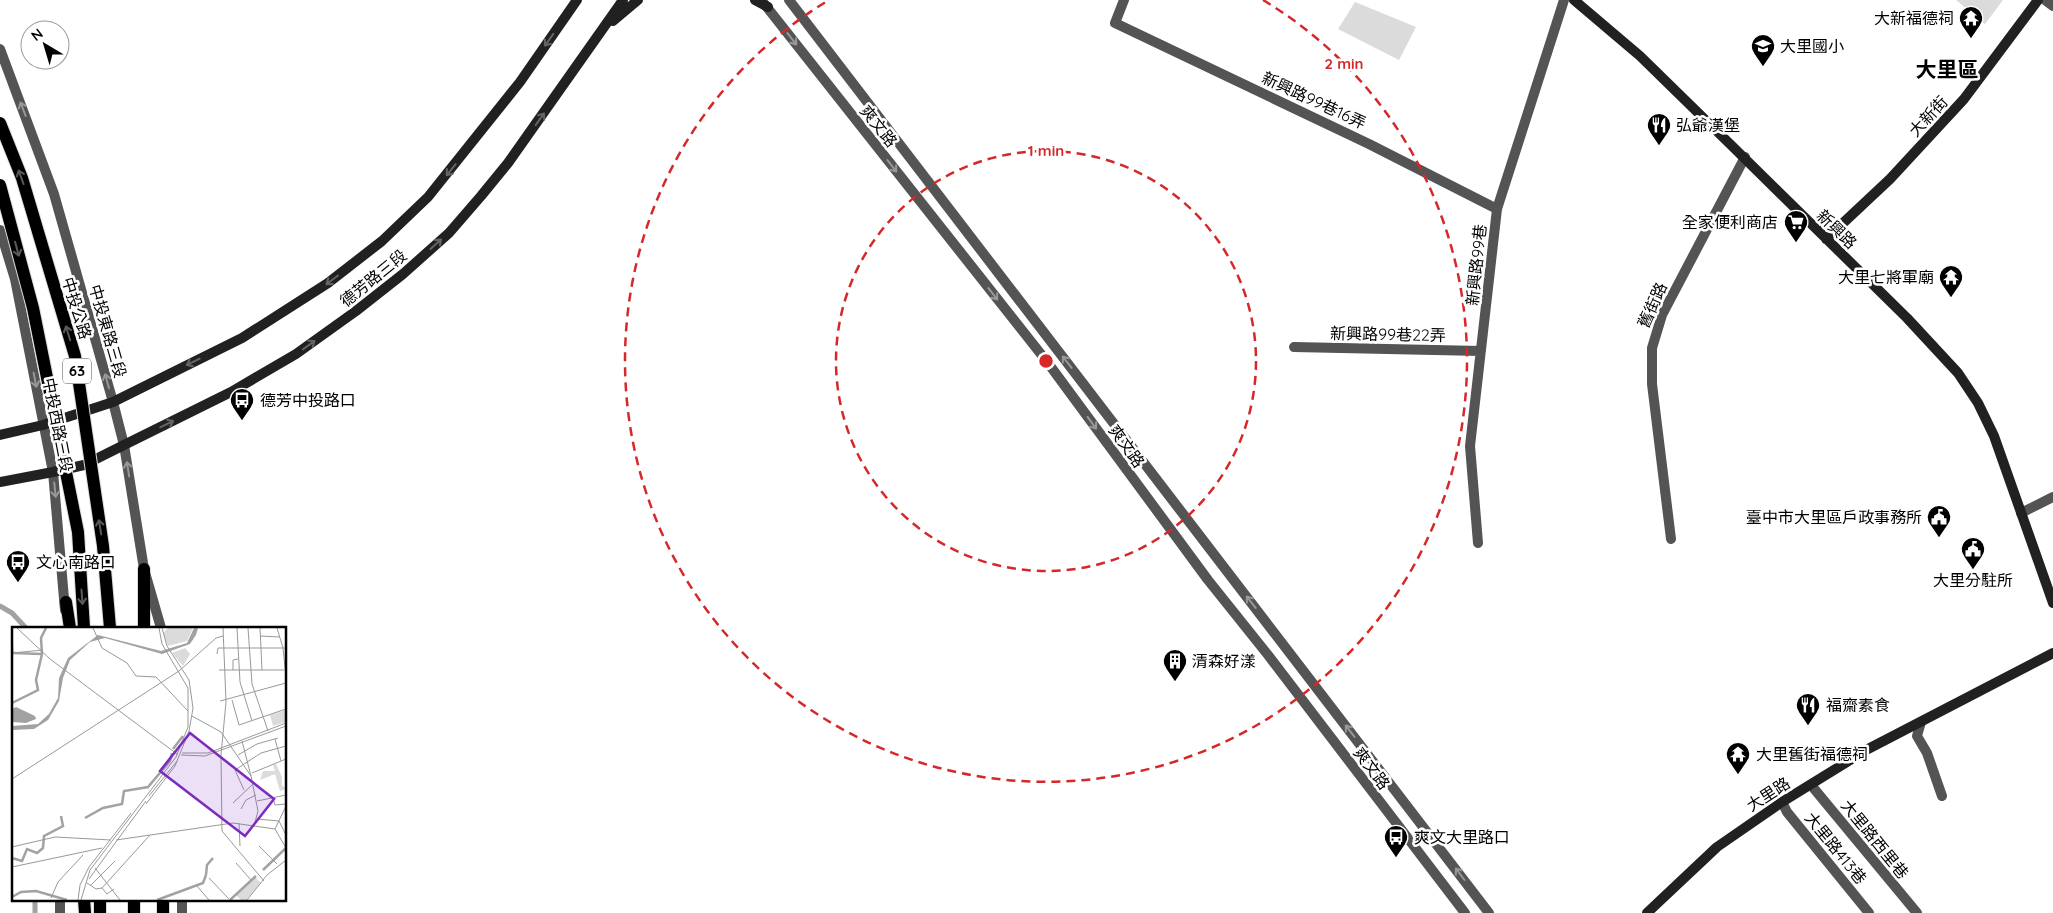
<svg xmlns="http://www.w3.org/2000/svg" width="2053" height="913" font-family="Quicksand,'Noto Sans TC',sans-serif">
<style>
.green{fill:#dbdbdb}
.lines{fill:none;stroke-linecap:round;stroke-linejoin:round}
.stream{stroke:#a2a2a2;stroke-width:5}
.primary-casing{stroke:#dbdbdb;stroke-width:14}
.street{stroke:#545454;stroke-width:10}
.secondary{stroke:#212121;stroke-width:10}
.primary{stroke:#000;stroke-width:12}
.primary-bridge-casing{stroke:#dbdbdb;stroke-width:14;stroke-linecap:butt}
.primary-bridge{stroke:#000;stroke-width:12}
.oneway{stroke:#989898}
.oneway2{stroke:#646464}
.oneway3{stroke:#595959}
.ring{fill:none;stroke:#d62828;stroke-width:2.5;stroke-dasharray:9 6}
.labels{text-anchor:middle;stroke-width:5;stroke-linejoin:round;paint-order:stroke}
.shield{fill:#fff;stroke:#4c4c4c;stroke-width:1}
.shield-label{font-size:15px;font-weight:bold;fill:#000}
.poi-label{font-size:16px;fill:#000;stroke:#fff;text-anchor:start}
.street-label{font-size:16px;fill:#000;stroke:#fff}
.district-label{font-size:21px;font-weight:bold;fill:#000;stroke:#fff}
.inset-river{fill:none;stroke:#a2a2a2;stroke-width:2.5}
.inset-road{fill:none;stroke:#999;stroke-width:1}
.view{fill:#7b2cbf;fill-opacity:0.15;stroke:#7b2cbf;stroke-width:2.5}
.inset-edge{fill:none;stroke:#000;stroke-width:2.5}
.centre{fill:#d62828;stroke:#fff;stroke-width:2.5}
.ring-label{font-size:15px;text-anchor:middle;font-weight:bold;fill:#d62828;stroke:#fff;stroke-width:5;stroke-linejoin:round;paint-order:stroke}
</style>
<rect width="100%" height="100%" fill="#fff"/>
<path class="green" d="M 1956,0 L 2003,0 L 1985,24 Z
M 1355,2 L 1416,27 L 1399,60 L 1338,29 Z"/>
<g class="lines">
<path class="stream" d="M 0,606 L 12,613 L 26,628
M 35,899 L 35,913"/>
<g class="primary-casing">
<path id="primary" d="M 66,602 L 70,628
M 144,628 L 144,569
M 84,899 L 85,913
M 134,899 L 134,913
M 100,913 L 100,899
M 163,913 L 163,899"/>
</g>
<path class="street" d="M 789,0 L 1489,913
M 1124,0 L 1115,23 L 1369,144 L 1497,209
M 2045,0 L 2053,6
M 762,1 L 1048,363 L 1208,580 L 1268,655 L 1465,913
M 0,49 L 54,194 L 113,402 L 124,445 L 144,569 L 161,628
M 0,230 L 15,279 L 53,472 L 65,610
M 1294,347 L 1481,351
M 2021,513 L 2053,497
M 1671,539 L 1652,384 L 1652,348 L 1662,315 L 1745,157
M 1478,543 L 1470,446 L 1497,209 L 1564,0
M 1921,722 L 1917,736 L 1927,753 L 1942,796
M 1811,785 L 1917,913
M 1782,802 L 1787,812 L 1869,913
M 60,899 L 60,913
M 182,899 L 182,913"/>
<path class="secondary" d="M 755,0 L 768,7
M 1574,0 L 1640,56 L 1730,144 L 1907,318 L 1958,373 L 1978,403 L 1994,436 L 2053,603
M 613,21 L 638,0
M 1826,239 L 1890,179 L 1964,99 L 2038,0
M 0,435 L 43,425 L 113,402 L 242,338 L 328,283 L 382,241 L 428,197 L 520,82 L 577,0
M 0,482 L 53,472 L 84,465 L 124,445 L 231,392 L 296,354 L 356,311 L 403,274 L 449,233 L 481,196 L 508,163 L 623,0
M 1647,913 L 1717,847 L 1782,802 L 1868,749 L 2053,653"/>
<use href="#primary" class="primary"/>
<g class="primary-bridge-casing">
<path id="primary-bridge" d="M 0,123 L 22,178 L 75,356 L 103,546 L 110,628
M 0,185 L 33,308 L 78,532 L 84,628"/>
</g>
<use href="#primary-bridge" class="primary-bridge"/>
</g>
<defs><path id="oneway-shaft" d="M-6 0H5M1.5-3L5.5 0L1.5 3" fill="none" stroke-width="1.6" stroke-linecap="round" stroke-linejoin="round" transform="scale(1.25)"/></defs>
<g class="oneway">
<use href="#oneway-shaft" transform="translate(792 39) rotate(52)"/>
<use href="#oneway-shaft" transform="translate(23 109) rotate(-111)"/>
<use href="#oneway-shaft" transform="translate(892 166) rotate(52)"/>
<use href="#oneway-shaft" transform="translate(993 294) rotate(52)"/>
<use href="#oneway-shaft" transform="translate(1067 362) rotate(-128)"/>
<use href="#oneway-shaft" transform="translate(35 380) rotate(79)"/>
<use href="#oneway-shaft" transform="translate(107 381) rotate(-106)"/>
<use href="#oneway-shaft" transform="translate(1092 423) rotate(54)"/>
<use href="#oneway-shaft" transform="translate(128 469) rotate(-99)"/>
<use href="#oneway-shaft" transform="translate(55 490) rotate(84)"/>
<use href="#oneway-shaft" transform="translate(1251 602) rotate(-128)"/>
<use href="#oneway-shaft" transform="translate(1350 731) rotate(-128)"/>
<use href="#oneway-shaft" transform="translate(1460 874) rotate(-127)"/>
</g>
<g class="oneway2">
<use href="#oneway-shaft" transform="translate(549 40) rotate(125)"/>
<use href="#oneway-shaft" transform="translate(540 119) rotate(-54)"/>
<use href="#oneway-shaft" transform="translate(451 170) rotate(129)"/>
<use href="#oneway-shaft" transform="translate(436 244) rotate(-42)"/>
<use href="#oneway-shaft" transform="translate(332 280) rotate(143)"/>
<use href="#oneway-shaft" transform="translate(309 345) rotate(-36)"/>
<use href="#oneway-shaft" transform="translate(193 362) rotate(154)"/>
<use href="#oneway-shaft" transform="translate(167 424) rotate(-26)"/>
</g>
<g class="oneway3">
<use href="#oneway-shaft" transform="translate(21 177) rotate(-110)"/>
<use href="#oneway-shaft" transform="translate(17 249) rotate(75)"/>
<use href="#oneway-shaft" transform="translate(68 333) rotate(-107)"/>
<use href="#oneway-shaft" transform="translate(100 527) rotate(-99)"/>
<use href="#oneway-shaft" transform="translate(82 597) rotate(86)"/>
</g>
<g class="ring">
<circle cx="1046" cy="361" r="210"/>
<path d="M1263 0A421 421 0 1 1 829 0"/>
</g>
<defs>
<g id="temple-pin" transform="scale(1.25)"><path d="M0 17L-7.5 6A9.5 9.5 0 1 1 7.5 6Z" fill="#000" stroke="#fff"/><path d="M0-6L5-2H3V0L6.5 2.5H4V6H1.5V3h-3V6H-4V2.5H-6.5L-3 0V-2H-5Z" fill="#fff"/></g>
<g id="school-pin" transform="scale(1.25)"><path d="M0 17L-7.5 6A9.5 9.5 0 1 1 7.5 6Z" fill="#000" stroke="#fff"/><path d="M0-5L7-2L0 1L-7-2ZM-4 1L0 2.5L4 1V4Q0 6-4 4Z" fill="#fff"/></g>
<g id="restaurant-pin" transform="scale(1.25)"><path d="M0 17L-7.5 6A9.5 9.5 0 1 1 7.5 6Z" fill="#000" stroke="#fff"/><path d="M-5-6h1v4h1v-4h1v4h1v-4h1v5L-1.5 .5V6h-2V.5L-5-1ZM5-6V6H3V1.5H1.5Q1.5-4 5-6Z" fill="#fff"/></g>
<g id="supermarket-pin" transform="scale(1.25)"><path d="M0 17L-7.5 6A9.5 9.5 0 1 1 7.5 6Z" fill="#000" stroke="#fff"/><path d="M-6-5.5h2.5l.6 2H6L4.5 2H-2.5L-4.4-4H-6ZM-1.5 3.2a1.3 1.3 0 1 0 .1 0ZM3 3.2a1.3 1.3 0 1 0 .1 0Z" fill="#fff"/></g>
<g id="bus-pin" transform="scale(1.25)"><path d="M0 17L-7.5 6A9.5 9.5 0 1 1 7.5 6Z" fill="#000" stroke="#fff"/><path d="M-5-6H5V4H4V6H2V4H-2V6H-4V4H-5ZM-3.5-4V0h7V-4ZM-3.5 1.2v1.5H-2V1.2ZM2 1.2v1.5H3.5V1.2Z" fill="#fff"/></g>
<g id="civic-pin" transform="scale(1.25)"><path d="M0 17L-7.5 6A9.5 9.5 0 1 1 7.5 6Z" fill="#000" stroke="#fff"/><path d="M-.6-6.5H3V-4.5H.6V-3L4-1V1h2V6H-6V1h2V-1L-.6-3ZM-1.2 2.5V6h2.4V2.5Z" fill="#fff"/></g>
<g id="building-pin" transform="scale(1.25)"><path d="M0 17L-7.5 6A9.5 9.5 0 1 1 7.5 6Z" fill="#000" stroke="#fff"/><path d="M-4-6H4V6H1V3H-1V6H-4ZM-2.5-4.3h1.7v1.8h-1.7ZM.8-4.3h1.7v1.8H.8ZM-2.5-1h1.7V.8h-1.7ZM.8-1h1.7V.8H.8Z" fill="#fff"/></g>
</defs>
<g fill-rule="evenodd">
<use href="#temple-pin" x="1971" y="18"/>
<use href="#school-pin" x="1763" y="46"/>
<use href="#restaurant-pin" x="1659" y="125"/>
<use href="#supermarket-pin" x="1796" y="222"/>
<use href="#temple-pin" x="1951" y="277"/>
<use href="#bus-pin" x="242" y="400"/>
<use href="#civic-pin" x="1939" y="517"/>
<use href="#civic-pin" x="1973" y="549"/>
<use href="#bus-pin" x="18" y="562"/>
<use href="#building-pin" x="1175" y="661"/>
<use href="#restaurant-pin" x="1808" y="705"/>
<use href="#temple-pin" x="1738" y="754"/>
<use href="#bus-pin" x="1396" y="837"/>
</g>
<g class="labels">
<rect class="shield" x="63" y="358.5" width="28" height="25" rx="4"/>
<g class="shield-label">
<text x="77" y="376">63</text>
</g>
<g class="poi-label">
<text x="1954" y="24" text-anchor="end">大新福德祠</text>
<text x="1780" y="52">大里國小</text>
<text x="1676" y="131">弘爺漢堡</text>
<text x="1778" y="228" text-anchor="end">全家便利商店</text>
<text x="1934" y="283" text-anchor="end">大里七將軍廟</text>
<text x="260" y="406">德芳中投路口</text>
<text x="1922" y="523" text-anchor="end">臺中市大里區戶政事務所</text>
<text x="36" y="568">文心南路口</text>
<text x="1973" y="586" text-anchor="middle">大里分駐所</text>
<text x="1192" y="667">清森好漾</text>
<text x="1826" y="711">福齋素食</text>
<text x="1756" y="760">大里舊街福德祠</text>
<text x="1414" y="843">爽文大里路口</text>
</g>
<g class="street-label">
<text transform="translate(1314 100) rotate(25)" y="6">新興路99巷16弄</text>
<text transform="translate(1928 116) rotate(-47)" y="6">大新街</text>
<text transform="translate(879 126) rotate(51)" y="6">爽文路</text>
<text transform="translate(1837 229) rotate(44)" y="6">新興路</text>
<text transform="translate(1476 265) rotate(-84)" y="6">新興路99巷</text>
<text transform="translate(373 278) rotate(-39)" y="6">德芳路三段</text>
<text transform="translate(1652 305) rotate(-66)" y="6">舊街路</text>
<text transform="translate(77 308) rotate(73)" y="6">中投公路</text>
<text transform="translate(108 331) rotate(74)" y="6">中投東路三段</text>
<text transform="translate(1388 334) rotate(1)" y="6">新興路99巷22弄</text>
<text transform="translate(58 425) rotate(79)" y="6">中投西路三段</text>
<text transform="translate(1127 446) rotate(54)" y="6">爽文路</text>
<text transform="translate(1372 768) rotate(53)" y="6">爽文路</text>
<text transform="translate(1768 794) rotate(-33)" y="6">大里路</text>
<text transform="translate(1875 839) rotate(51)" y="6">大里路西里巷</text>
<text transform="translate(1836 848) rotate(51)" y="6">大里路413巷</text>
</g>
<g class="district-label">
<text x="1947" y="77">大里區</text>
</g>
</g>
<g transform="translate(12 627)">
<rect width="274" height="274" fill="#fff"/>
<path d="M 156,1 L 181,1 L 175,14 L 156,19 L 151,6 ZM 173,21 L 178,27 L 171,39 L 160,26 ZM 274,83 L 274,95 L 261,99 L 258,88 ZM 264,137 L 270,150 L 270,158 L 274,162 L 268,164 L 263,147 L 248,153 L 251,144 L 263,144 L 261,138 ZM 243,250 L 249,256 L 234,273 L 229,273 L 224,268 Z" fill="#dbdbdb"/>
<path d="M 182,1 L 186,1 L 184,8 L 178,17 L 150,27 L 93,11 L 78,15 L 58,33 L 51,51 L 47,74 L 36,93 L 22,102 L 0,103 L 0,99 L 26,97 L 37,87 L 46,71 L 47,51 L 56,31 L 86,8 L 149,24 L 175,16 ZM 4,80 L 23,89 L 24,92 L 14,96 L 0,95 L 0,82 Z" fill="#a2a2a2"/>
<path class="inset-river" d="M 0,26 L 30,27M 0,76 L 26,63 L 24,53 L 30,27 L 29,11 L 34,1M 161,122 L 171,109M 73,191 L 91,181 L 110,177 L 112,164 L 136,160 L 158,134 L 160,126M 0,231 L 10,234 L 15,222 L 25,226 L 31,221 L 32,209 L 51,199 L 49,189M 251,243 L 274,221M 194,248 L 195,238 L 201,231M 0,270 L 9,265 L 24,264 L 55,273M 145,273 L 191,256 L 194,248M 218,273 L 244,249"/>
<path class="inset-road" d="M 5,1 L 38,32 L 165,127M 81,1 L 90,21 L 115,36 L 124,49 L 144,50 L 176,84M 211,1 L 214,75 L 209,128 L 210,204 L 252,254M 225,1 L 228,55 L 240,94M 236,1 L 240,57 L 256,104M 248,1 L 250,43M 265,1 L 271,21 L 274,50M 0,3 L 1,26M 248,9 L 268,10M 0,26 L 31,23M 205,27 L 206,21 L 274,21M 207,43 L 272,43M 221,43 L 221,33 L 226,32M 220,73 L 227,98 L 274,82M 208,74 L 274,56M 180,89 L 209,105 L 239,149 L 246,184 L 242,199M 263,112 L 269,134M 230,114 L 239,149M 170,126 L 196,126 L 274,96M 169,128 L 193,129 L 274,99M 226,128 L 245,117 L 266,111M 240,146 L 274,132M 0,152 L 167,44 L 204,11 L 211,9M 232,163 L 223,143 L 249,126 L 274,119M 137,169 L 165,134M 261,171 L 263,178 L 274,177M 245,174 L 274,168M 221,176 L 242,156M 134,177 L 163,139 L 177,104 L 181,81 L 177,53 L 155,19 L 150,1M 229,182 L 234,173 L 244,168M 245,192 L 267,194 L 274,208M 227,196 L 228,219M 263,202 L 274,179M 263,202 L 274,221M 109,208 L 134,174M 104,213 L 221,196 L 263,202M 247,219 L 265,237M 0,220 L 43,210 L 99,213M 224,236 L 239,253M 0,240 L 90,221M 83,241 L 108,273M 197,251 L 217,272M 77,252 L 109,208M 75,256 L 84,262 L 90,261 L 138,208M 184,258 L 197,273M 78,259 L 103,234M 90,261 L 95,267 L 102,262M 39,271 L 46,255 L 71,228M 66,273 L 68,258 L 77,240 L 119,186M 69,273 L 78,243 L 164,130 L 176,100 L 176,61 L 150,17 L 147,1M 235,273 L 255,248 L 274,233"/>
<path class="view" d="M 178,106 L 262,172 L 233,209 L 148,144 Z"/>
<rect width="274" height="274" class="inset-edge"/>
</g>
<circle cx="1046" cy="361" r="8" class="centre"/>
<g class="ring-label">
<text x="1344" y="69">2 min</text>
<text x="1046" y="156">1 min</text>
</g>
<g transform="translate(45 45) rotate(322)"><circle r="24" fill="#ffffff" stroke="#999999"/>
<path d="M0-4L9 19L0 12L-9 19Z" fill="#000000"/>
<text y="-8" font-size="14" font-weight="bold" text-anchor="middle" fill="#000000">N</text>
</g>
</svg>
